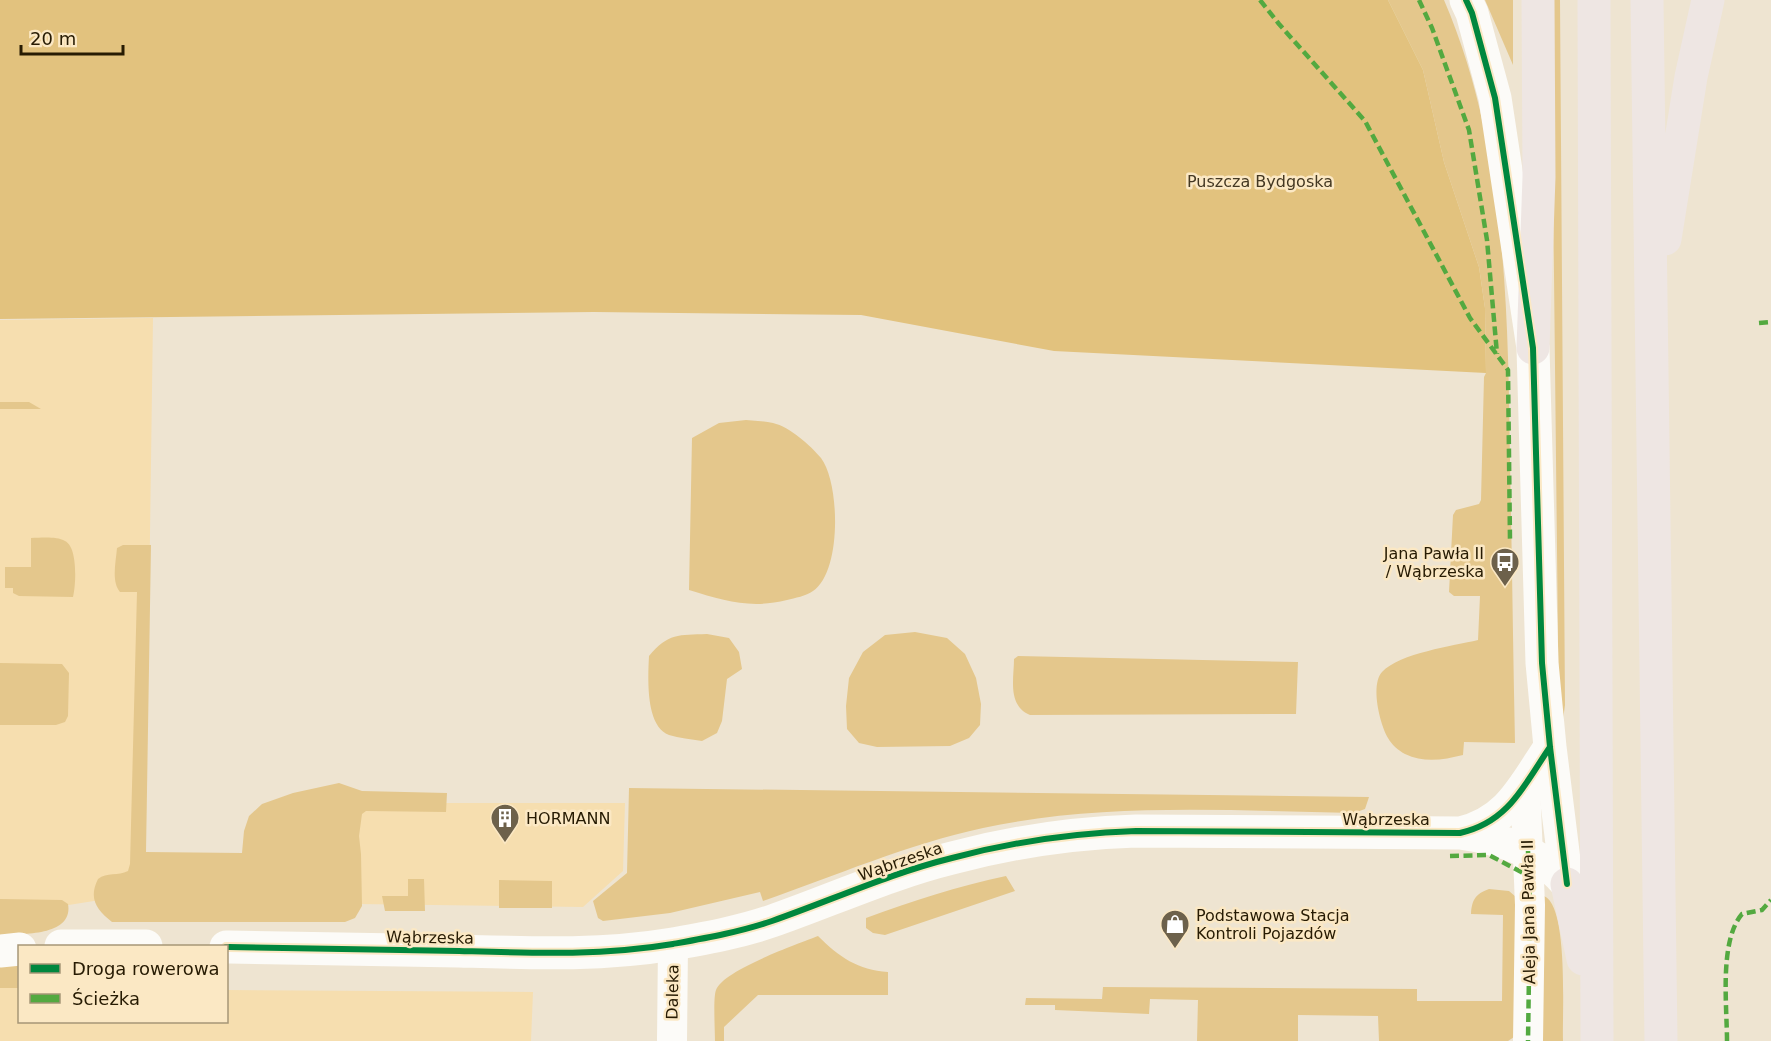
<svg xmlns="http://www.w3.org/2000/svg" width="1771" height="1041" font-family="'DejaVu Sans',sans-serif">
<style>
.built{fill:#f6deaf}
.green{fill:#e4c78c}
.forest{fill:#e2c27e}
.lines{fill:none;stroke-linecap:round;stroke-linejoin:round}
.street{stroke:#fcfbf8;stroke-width:30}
.secondary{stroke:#fcfbf8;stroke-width:33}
.primary{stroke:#eee6e3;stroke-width:33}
.quiet{stroke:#53a940;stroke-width:4.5;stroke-dasharray:9 4.5;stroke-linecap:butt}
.cycleway-casing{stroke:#fbe8c4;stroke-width:10}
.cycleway{stroke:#00873e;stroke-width:6}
.labels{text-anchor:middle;stroke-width:5;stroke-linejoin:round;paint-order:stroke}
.park-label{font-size:16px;fill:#443822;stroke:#fbe8c4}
.poi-label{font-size:16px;fill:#271b03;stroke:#fbe8c4;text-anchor:start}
.street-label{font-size:16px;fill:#271b03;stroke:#fbe8c4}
</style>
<rect width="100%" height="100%" fill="#eee4d1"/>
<path class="built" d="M 153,318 L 145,896 L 125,896 L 0,916 L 0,320 Z
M 356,803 L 625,803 L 623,871 L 583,907 L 356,904 Z
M 0,988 L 19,988 L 20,1022 L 226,1022 L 227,990 L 533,992 L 531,1041 L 0,1041 Z"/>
<path class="green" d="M 1388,0 L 1444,0 C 1506,144 1508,307 1510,461 C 1512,555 1513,649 1515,743 L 1464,742 L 1463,755 C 1443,760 1424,763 1405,754 C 1399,751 1391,744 1388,738 C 1380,725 1370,685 1382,672 C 1400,653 1453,646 1478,640 L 1480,596 L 1454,596 L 1449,592 L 1453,515 L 1456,510 L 1479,504 L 1481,500 L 1484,377 L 1486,373 L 1485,308 L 1479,267 L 1444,162 L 1423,70 Z
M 1485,0 L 1513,0 L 1513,65 Z
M 1551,0 L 1560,0 L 1565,705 L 1562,727 L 1559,721 L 1558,641 Z
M 0,402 L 29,402 L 41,409 L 0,409 Z
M 746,420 C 755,421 765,421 773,423 C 790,427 810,445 821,458 C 840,483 842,572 813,591 C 806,596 795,598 787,600 C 750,609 725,601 689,590 L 692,438 L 719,423 Z
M 31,538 C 41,538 56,536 65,541 C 78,547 76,585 73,597 L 19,596 L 13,593 L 13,588 L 5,588 L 5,567 L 31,567 Z
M 123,545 L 151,545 L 146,852 L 242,853 L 244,831 L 249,816 L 262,804 L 293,793 L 339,783 L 362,791 L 447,793 L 446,812 L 366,811 L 362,814 L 359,836 L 361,854 L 362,906 L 355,918 L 345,922 L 112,922 C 97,910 88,899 98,879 C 107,872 118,876 128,871 L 130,864 L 137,592 L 120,592 C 111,582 116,561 117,548 Z
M 915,632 L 947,638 L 965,654 L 976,678 L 981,704 L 980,725 L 969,738 L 950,746 L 877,747 L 859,743 L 847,729 L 846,706 L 849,678 L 863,652 L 885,635 Z
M 707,634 L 729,638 L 739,652 L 742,669 L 727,679 L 722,721 L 717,733 L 702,741 C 691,739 679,738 669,735 C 645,726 648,677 649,656 C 668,633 679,635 707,634 Z
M 1018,656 L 1298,662 L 1296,714 L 1030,715 C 1007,705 1014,679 1014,659 Z
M 0,663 L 62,664 L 69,673 L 68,716 L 65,722 L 56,725 L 0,725 Z
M 629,788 L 1369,797 L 1365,809 L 1354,813 C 1230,811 1105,802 983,828 C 908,844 835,876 763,901 L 760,892 L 670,913 L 603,921 L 598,918 L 593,901 L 627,873 Z
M 1006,876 L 1015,891 L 885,935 L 873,933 L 866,928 L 866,918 C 912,901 958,886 1006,876 Z
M 408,879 L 424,879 L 425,911 L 385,911 L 382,896 L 408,896 Z
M 499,880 L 552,881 L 552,908 L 499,908 Z
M 1489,889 L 1509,891 L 1516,897 L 1517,1035 L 1508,1041 L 1379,1041 L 1378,1016 L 1298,1015 L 1298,1041 L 1197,1041 L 1198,1000 L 1150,999 L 1149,1014 L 1055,1010 L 1055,1005 L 1025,1005 L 1026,998 L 1102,999 L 1103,987 L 1417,989 L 1417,1001 L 1502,1001 L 1503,915 L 1471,914 C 1472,900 1475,894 1489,889 Z
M 1544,896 C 1569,906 1562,1015 1563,1041 L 1538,1041 Z
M 0,899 L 62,900 L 68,904 C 74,937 20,934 0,935 Z
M 818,936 C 839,957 858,970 888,972 L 888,995 L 758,995 L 724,1027 L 724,1041 L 715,1041 C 715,1030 713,998 716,990 C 723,970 798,944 818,936 Z
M 19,962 L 19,988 L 0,988 L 0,964 Z"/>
<path class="forest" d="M 0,0 L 1388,0 L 1423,70 L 1444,162 L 1479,267 L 1485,308 L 1486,373 L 1054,351 L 861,315 L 594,312 L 0,319 Z"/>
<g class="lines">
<path class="street" d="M 1525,783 L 1530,905 L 1528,1041
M 672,1041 L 673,944"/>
<path class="secondary" d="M 1466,0 L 1472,13 L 1495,98 L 1533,348 L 1542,663 L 1550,747 L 1567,884
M 1460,833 C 1502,839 1540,851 1567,884
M 61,946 L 146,946
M 226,947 C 304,948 382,950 459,951 C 530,953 602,956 673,944 C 706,938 740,932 772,921 C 832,900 891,873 952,858 C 1012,842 1074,833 1136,831 L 1460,833 C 1509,822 1524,785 1550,747
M 0,951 L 20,949"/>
<path class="primary" d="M 1594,0 L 1597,1041
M 1647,0 L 1661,1041
M 1665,239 L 1691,77 L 1708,0
M 1533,348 L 1539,177 L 1538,0
M 1567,884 L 1583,959"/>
<path class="quiet" d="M 1260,0 L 1279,24 L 1365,121 L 1470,318 L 1508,370 L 1510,540
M 1419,0 L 1432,28 L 1469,130 L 1487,240 L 1497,354
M 1759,323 L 1771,322
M 1528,851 L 1530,905 L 1528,1041
M 1450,856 L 1489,855 L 1529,876
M 1727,1041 C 1727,1006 1719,941 1742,914 L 1762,910 L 1771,900"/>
<g class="cycleway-casing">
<path id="cycleway" d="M 1466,0 L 1472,13 L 1495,98 L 1533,348 L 1542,663 L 1550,747 L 1567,884
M 226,947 C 304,948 382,950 459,951 C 530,953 602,956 673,944 C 706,938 740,932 772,921 C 832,900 891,873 952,858 C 1012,842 1074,833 1136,831 L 1460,833 C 1509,822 1524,785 1550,747"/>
</g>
<use href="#cycleway" class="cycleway"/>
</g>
<defs>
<g id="bus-pin" transform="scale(1.5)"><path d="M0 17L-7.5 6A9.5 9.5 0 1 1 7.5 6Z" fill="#6d614b" stroke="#fbe8c4"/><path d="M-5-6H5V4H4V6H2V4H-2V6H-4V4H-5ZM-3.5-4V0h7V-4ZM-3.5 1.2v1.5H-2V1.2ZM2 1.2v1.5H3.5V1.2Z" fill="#fff"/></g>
<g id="building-pin" transform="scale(1.5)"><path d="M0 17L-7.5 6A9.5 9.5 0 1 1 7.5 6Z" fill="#6d614b" stroke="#fbe8c4"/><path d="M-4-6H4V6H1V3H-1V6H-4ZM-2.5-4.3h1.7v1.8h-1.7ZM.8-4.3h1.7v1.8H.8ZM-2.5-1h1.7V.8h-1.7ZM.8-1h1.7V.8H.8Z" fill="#fff"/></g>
<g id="shop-pin" transform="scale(1.5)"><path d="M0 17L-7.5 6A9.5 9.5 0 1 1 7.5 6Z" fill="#6d614b" stroke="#fbe8c4"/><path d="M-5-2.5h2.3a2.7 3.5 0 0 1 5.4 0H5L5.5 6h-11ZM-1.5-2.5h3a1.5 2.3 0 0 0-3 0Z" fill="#fff"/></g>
</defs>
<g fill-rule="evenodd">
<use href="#bus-pin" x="1505" y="562"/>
<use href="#building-pin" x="505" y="818"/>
<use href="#shop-pin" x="1175" y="924"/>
</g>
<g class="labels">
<g class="park-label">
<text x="1260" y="187">Puszcza Bydgoska</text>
</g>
<g class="poi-label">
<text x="1484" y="559" text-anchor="end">Jana Pawła II<tspan x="1484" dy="18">/ Wąbrzeska</tspan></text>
<text x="526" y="824">HORMANN</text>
<text x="1196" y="921">Podstawowa Stacja<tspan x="1196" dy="18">Kontroli Pojazdów</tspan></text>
</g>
<g class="street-label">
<text x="1386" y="825">Wąbrzeska</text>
<text transform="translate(900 861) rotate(-19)" y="6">Wąbrzeska</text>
<text transform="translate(1528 912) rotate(-91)" y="6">Aleja Jana Pawła II</text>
<text transform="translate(430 937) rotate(1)" y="6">Wąbrzeska</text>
<text transform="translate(672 992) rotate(-89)" y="6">Daleka</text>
</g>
</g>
<rect x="18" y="945" width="210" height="78" fill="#fbe8c4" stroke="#a69677" stroke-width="1.5"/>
<rect x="30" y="964" width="30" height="9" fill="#00873e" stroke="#a69677" stroke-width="1.5"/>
<text x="72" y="975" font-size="18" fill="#271b03">Droga rowerowa</text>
<rect x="30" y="994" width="30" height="9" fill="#53a940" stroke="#a69677" stroke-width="1.5"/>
<text x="72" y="1005" font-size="18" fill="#271b03">Ścieżka</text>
<path d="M21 45v9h102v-9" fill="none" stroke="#271b03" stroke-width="3"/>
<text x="30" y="45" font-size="18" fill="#271b03" stroke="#fbe8c4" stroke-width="4.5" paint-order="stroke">20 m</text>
</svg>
